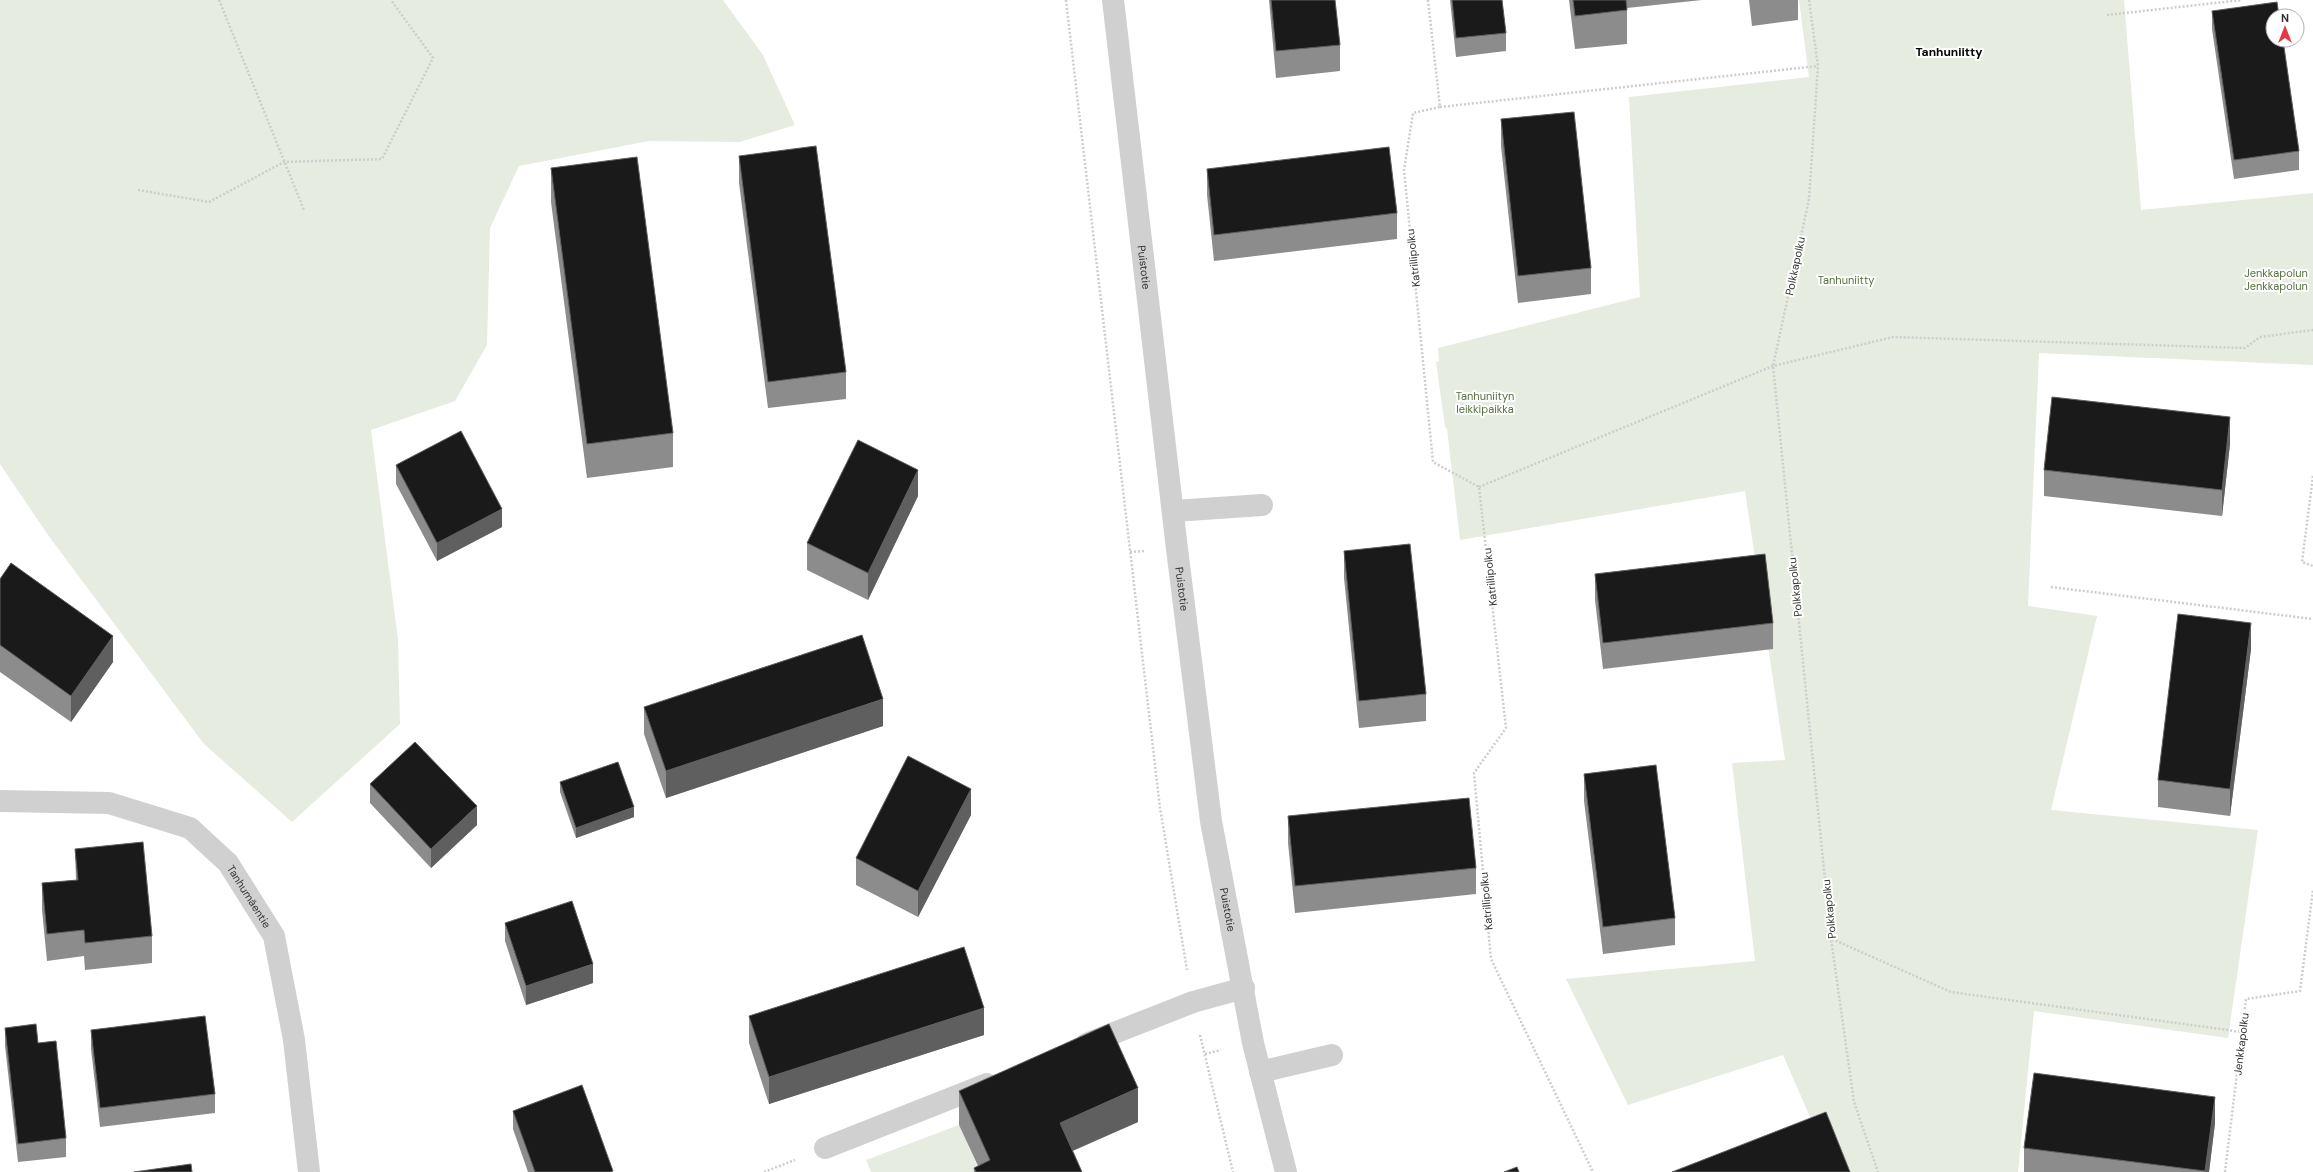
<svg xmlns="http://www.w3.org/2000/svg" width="2313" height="1172" font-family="'DM Sans',sans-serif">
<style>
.green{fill:#e6ecdf}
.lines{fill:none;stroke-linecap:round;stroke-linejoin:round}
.path{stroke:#cdcdcd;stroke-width:2.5;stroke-dasharray:2 2;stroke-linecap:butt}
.minor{stroke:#d0d0d0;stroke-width:22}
.wall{fill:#8c8c8c}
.shaded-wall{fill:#5f5f5f}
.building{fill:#1a1a1a;stroke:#5f5f5f}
.labels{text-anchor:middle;stroke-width:4;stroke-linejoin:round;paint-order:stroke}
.street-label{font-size:11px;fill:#333;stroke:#fff}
.park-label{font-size:11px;fill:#56703f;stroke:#fff}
.neighbourhood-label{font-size:12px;font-weight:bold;fill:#000;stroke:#fff}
</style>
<rect width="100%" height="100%" fill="#fff"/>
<path class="green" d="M 0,0 L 723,0 L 763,55 L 795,125 L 740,142 L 649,141 L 519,166 L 490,228 L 487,345 L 455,401 L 371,430 L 398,640 L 400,724 L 292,822 L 204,744 L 48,535 L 0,464 Z
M 1799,0 L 2124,0 L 2141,210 L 2313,193 L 2313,365 L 2039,353 L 2028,606 L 2097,616 L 2051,810 L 2258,830 L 2228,1038 L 2034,1011 L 2018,1172 L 1834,1172 L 1783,1055 L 1628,1105 L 1566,979 L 1755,961 L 1732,763 L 1785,760 L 1745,491 L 1460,540 L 1447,429 L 1445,427 L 1436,362 L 1439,361 L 1438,348 L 1640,297 L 1629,97 L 1809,77 Z
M 959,1125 L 980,1172 L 871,1172 L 866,1160 Z"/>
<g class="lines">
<path class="path" d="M 219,0 L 304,210
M 1066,0 L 1160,808 L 1187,970
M 1428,0 L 1440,107 L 1413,113 L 1404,170 L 1433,462 L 1479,487 L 1506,728 L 1474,773 L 1491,959 L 1593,1172
M 1809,0 L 1818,66 L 1809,199 L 1773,366 L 1831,939 L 1854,1102 L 1878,1172
M 2107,15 L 2242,0
M 1440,107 L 1818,66
M 138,190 L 209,202 L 284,162 L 382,159 L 433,58 L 391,0
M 2313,476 L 2302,562 L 2313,566
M 1479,487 L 1773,366 L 1893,337 L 2245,348 L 2260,337 L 2313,330
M 1130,552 L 1144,551
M 2051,587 L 2313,619
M 1832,939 L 1951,992 L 2242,1032
M 1200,1035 L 1233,1172
M 1205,1054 L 1221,1050
M 764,1172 L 795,1160
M 2225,1172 L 2246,999 L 2300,991 L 2313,890"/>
<g class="minor">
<path id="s1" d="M 1113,0 L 1177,549 L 1211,821 L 1253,1043 L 1286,1172"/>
<path d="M 1174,511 L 1262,505"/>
<path id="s2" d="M 0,801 L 109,803 L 190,828 L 228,863 L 274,936 L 294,1040 L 309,1172"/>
<path d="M 1086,1044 L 1193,1002 L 1244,988"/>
<path d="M 1260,1072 L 1332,1055"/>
<path d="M 825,1148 L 987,1084"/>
</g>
</g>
<path class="wall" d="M 1269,0 L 1335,0 L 1340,45 L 1340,71 L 1276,78 Z
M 1450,0 L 1502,0 L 1506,33 L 1506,51 L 1456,57 Z
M 1569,0 L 1702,0 L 1627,8 L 1627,44 L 1575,49 Z
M 1749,0 L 1798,0 L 1798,20 L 1752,26 Z
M 2212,11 L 2299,151 L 2299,170 L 2234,179 L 2212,29 Z
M 1501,119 L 1591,268 L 1591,294 L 1518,303 L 1501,146 Z
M 739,156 L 846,372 L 846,399 L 768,408 L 739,183 Z
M 551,168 L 673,433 L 673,467 L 587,478 L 551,202 Z
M 1207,169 L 1397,213 L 1397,239 L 1214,261 L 1207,195 Z
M 2230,444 L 2222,516 L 2044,496 L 2044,470 Z
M 396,465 L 502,527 L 437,561 L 396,484 Z
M 918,496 L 868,600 L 807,570 L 807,543 Z
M 1344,551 L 1426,694 L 1426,721 L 1359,728 L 1344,578 Z
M 1595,574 L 1773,623 L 1773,649 L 1603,669 L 1595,600 Z
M 0,579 L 113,662 L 71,722 L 0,672 Z
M 2251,649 L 2230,816 L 2158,807 L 2158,780 Z
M 644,707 L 883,726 L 666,798 L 644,734 Z
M 1584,774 L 1675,918 L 1675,945 L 1603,954 L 1584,801 Z
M 560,782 L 634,817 L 576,838 L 560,792 Z
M 370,784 L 477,825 L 431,868 L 370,803 Z
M 971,815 L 918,917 L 856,885 L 856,858 Z
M 1288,816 L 1476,868 L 1476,894 L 1295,913 L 1288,843 Z
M 75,849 L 152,936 L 152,963 L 85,970 L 84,956 L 47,961 L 42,910 L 42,883 L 76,880 Z
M 505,923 L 593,983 L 526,1005 L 505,941 Z
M 749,1016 L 984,1035 L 769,1104 L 749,1043 Z
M 5,1028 L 38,1043 L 66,1138 L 66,1157 L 18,1162 L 5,1046 Z
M 91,1030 L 215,1094 L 215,1113 L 100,1127 L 91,1049 Z
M 959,1091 L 1138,1122 L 1073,1151 L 1082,1172 L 974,1172 L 974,1168 L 978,1166 L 959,1125 Z
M 513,1111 L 613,1172 L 528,1172 L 513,1129 Z
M 2215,1123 L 2209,1172 L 2024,1172 L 2024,1148 Z"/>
<path class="shaded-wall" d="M 2230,417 L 2230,444 L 2222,516 L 2222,490 Z
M 918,470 L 918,496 L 868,600 L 868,573 Z
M 502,509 L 502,527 L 437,561 L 437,543 Z
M 2251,623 L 2251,649 L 2230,816 L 2230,789 Z
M 113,636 L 113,662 L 71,722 L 71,696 Z
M 883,699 L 883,726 L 666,798 L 666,771 Z
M 971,789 L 971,815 L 918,917 L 918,891 Z
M 477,806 L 477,825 L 431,868 L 431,849 Z
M 634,807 L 634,817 L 576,838 L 576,828 Z
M 593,964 L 593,983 L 526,1005 L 526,986 Z
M 984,1008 L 984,1035 L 769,1104 L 769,1077 Z
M 1138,1088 L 1138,1122 L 1060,1156 L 1060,1123 Z
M 2215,1097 L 2215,1123 L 2209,1172 L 2205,1172 Z"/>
<path class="building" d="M 1271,0 L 1335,0 L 1340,45 L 1276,51 Z
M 1452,0 L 1502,0 L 1506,33 L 1456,38 Z
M 1573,0 L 1626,0 L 1627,10 L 1575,16 Z
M 2277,2 L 2279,16 L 2273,16 L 2273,40 L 2283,40 L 2299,151 L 2234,160 L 2212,11 Z
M 1574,112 L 1591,268 L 1518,276 L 1501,119 Z
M 816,146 L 846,372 L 768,382 L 739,156 Z
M 1389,147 L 1397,213 L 1214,235 L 1207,169 Z
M 637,157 L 673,433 L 587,444 L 551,168 Z
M 2052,397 L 2230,417 L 2222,490 L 2044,470 Z
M 461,431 L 502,509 L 437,543 L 396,465 Z
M 858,440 L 918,470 L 868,573 L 807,543 Z
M 1410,544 L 1426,694 L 1359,701 L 1344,551 Z
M 1765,554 L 1773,623 L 1603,643 L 1595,574 Z
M 11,563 L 113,636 L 71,696 L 0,645 L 0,579 Z
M 2178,614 L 2251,623 L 2230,789 L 2158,780 Z
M 862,635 L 883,699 L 666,771 L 644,707 Z
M 415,742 L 477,806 L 431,849 L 370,784 Z
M 908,756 L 971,789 L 918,891 L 856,858 Z
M 618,762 L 634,807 L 576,828 L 560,782 Z
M 1656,765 L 1675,918 L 1603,927 L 1584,774 Z
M 1469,798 L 1476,868 L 1295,886 L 1288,816 Z
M 143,842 L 152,936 L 85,943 L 84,930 L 47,934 L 42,883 L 78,880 L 75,849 Z
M 572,901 L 593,964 L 526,986 L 505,923 Z
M 964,947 L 984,1008 L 769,1077 L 749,1016 Z
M 205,1016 L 215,1094 L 100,1108 L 91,1030 Z
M 36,1024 L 38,1043 L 56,1041 L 66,1138 L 18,1144 L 5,1028 Z
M 1109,1024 L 1138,1088 L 1060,1123 L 1082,1172 L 976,1172 L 974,1168 L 990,1160 L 959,1091 Z
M 2034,1073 L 2215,1097 L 2205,1171 L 2024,1148 Z
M 582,1085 L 613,1171 L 610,1172 L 535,1172 L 513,1111 Z
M 1826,1112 L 1850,1172 L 1672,1172 Z
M 191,1164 L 192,1172 L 134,1172 Z
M 1517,1167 L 1519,1172 L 1504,1172 Z"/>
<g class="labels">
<g class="street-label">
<text transform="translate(1413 258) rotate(-96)" y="4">Katrillipolku</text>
<text transform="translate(1795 266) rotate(-78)" y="4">Polkkapolku</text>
<text dy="4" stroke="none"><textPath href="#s1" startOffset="269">Puistotie</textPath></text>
<text transform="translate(1490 577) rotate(-96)" y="4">Katrillipolku</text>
<text transform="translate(1795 587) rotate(-96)" y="4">Polkkapolku</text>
<text dy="4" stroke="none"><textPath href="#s1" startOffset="593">Puistotie</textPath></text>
<text dy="4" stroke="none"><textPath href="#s2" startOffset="285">Tanhumäentie</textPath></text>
<text transform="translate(1486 901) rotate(-95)" y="4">Katrillipolku</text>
<text dy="4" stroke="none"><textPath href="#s1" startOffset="917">Puistotie</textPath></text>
<text transform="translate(1829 909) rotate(-96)" y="4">Polkkapolku</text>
<text transform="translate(2241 1044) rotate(-83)" y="4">Jenkkapolku</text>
</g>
<g class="park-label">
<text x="2276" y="277">Jenkkapolun<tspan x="2276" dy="13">Jenkkapolun</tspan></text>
<text x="1846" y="284">Tanhuniitty</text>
<text x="1485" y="400">Tanhuniityn<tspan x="1485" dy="13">leikkipaikka</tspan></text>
</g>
<g class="neighbourhood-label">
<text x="1949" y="56">Tanhuniitty</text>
</g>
</g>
<g transform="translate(2285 28)"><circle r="19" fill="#ffffff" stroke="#adadad"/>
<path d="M0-3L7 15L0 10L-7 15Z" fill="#e63946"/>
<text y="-6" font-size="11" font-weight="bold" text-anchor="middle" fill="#333333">N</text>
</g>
</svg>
